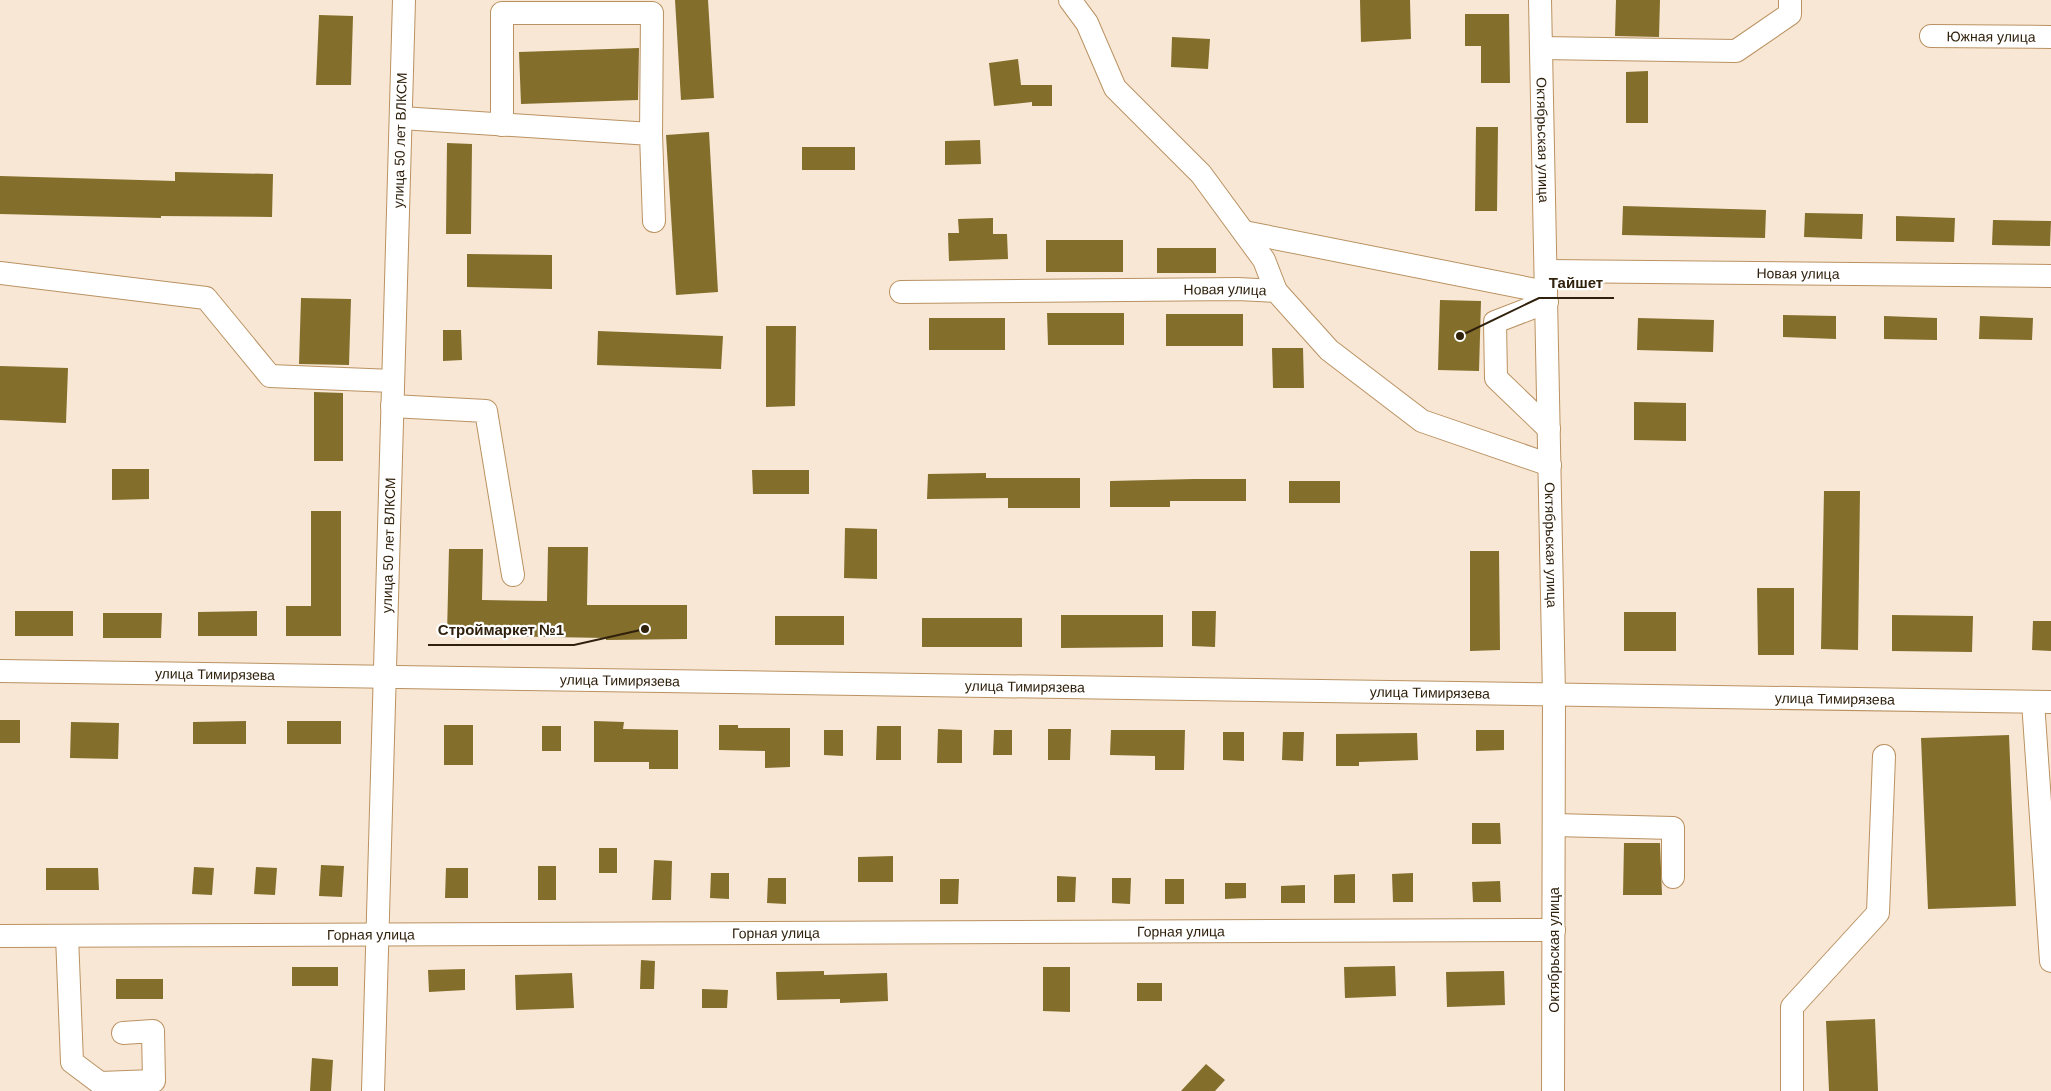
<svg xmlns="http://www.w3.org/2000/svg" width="2051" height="1091" font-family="Arial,sans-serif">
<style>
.building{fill:#836e2b}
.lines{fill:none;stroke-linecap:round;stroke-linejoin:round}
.minor-casing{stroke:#ba9262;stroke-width:24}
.minor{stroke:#fff;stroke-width:22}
.labels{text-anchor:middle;stroke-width:4.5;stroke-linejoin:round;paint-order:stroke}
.street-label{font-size:14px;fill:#30210d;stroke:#fff}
.leader{fill:none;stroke:#30210d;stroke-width:2}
.callout-dot{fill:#30210d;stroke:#fff;stroke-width:2}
.callout-label{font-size:15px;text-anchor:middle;font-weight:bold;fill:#30210d;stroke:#fff;stroke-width:4.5;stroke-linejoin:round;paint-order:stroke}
</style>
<rect width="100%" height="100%" fill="#f8e7d4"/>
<path class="building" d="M 675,0 L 708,0 L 714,98 L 681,100 Z
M 1360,0 L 1410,0 L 1411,39 L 1361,42 Z
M 1616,0 L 1660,0 L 1659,37 L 1615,36 Z
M 1465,14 L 1509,14 L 1510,83 L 1481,83 L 1481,46 L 1465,46 Z
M 319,15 L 353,16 L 351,85 L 316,85 Z
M 1172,37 L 1210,39 L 1208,69 L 1171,67 Z
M 639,48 L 638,100 L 521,104 L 519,52 Z
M 1018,59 L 1021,85 L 1052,85 L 1052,106 L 1032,106 L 1032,102 L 994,106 L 989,63 Z
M 1648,71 L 1648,123 L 1626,123 L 1626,72 Z
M 1476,127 L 1498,127 L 1497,211 L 1475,211 Z
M 709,132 L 718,292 L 676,295 L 666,135 Z
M 980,140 L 981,164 L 945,165 L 945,141 Z
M 447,143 L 472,144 L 471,234 L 446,234 Z
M 802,147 L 855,147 L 855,170 L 802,170 Z
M 175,172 L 273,174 L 272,217 L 161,216 L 161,218 L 0,214 L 0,176 L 175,181 Z
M 1623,206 L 1766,210 L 1765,238 L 1622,235 Z
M 1805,213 L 1863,214 L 1862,239 L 1804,237 Z
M 1896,216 L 1955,218 L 1954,242 L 1896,241 Z
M 993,218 L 993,234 L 1007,234 L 1008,259 L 949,261 L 948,233 L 959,233 L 958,219 Z
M 1993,220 L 2051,221 L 2050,246 L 1992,245 Z
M 1046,240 L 1123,240 L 1123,272 L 1046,272 Z
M 1157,248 L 1216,248 L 1216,273 L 1157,273 Z
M 467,254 L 552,255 L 552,289 L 467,287 Z
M 301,298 L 351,299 L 349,365 L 299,364 Z
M 1440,300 L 1481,301 L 1479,371 L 1438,370 Z
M 1047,313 L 1124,313 L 1124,345 L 1048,345 Z
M 1166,314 L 1243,314 L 1243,346 L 1166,346 Z
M 1783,315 L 1836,316 L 1836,339 L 1783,337 Z
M 1884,316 L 1937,318 L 1937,340 L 1884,339 Z
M 1980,316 L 2033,318 L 2032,340 L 1979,339 Z
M 929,318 L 1005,318 L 1005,350 L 929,350 Z
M 1638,318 L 1714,320 L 1713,352 L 1637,350 Z
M 766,326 L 796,326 L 795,406 L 766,407 Z
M 443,330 L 461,330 L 462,360 L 443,361 Z
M 598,331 L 723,336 L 721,369 L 597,365 Z
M 1272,348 L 1303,348 L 1304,388 L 1273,388 Z
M 0,366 L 68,368 L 66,423 L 0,420 Z
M 314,392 L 343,393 L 343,461 L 314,461 Z
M 1634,402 L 1686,403 L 1686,441 L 1634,440 Z
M 112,469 L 149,469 L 149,499 L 112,500 Z
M 752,470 L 809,470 L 809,494 L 753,494 Z
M 986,473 L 986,478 L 1080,478 L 1080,508 L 1008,508 L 1008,498 L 927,499 L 928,474 Z
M 1194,479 L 1246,479 L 1246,501 L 1170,501 L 1170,507 L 1110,507 L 1110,481 Z
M 1289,481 L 1340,481 L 1340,503 L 1289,503 Z
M 1824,491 L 1860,491 L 1858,650 L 1821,649 Z
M 311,511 L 341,511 L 341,636 L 286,636 L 286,606 L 311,606 Z
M 845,528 L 877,529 L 877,579 L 844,578 Z
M 548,547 L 588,547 L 587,605 L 687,605 L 687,639 L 606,640 L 606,638 L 447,635 L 449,549 L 483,549 L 482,600 L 547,601 Z
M 1470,551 L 1499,551 L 1500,650 L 1470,651 Z
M 1757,588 L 1794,588 L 1794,655 L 1758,655 Z
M 15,611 L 73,611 L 73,636 L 15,636 Z
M 257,611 L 257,636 L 198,636 L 198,612 Z
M 1192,611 L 1216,611 L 1215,647 L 1192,646 Z
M 1624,612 L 1676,612 L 1676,651 L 1624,651 Z
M 103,613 L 162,613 L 161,638 L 103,638 Z
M 1061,615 L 1163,615 L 1163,647 L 1061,648 Z
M 1892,615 L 1973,616 L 1972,652 L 1892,651 Z
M 775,616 L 844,616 L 844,645 L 775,645 Z
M 922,618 L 1022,618 L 1022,647 L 922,647 Z
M 2033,621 L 2051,621 L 2051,651 L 2032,650 Z
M 0,720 L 20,720 L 20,743 L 0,743 Z
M 246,721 L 246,744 L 193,744 L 193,722 Z
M 287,721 L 341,721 L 341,744 L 287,744 Z
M 594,721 L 624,722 L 623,729 L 678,730 L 678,769 L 649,769 L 649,762 L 594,762 Z
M 71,722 L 119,723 L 118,759 L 70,758 Z
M 444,725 L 473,725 L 473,765 L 444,765 Z
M 719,725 L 738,725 L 738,728 L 790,728 L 790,767 L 765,768 L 765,751 L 719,750 Z
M 542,726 L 561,726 L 561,751 L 542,751 Z
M 877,726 L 901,726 L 901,760 L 876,760 Z
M 938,729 L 962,730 L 962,763 L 937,763 Z
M 1048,729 L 1071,729 L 1070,760 L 1048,760 Z
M 824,730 L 843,730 L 843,756 L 824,755 Z
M 994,730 L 1012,730 L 1012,755 L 993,755 Z
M 1111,730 L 1185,730 L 1184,770 L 1155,770 L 1155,756 L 1110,755 Z
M 1476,730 L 1504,730 L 1504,750 L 1476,751 Z
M 1223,732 L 1244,732 L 1244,761 L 1223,760 Z
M 1283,732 L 1304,732 L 1303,761 L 1282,760 Z
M 1417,733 L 1418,760 L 1359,762 L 1359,766 L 1336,766 L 1336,734 Z
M 2009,735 L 2016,906 L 1928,909 L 1921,738 Z
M 1472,823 L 1500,823 L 1501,844 L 1472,844 Z
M 1624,843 L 1660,843 L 1662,895 L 1623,895 Z
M 599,848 L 617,848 L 617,873 L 599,873 Z
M 893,856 L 893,882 L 858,882 L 858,857 Z
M 654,860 L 672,861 L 671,900 L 652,900 Z
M 321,865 L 344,866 L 342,897 L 319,896 Z
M 538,866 L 556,866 L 556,900 L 538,900 Z
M 194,867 L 214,868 L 212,895 L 192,894 Z
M 256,867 L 277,868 L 275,895 L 254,894 Z
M 46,868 L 98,868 L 99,890 L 46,890 Z
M 446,868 L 468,868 L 468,898 L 445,898 Z
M 711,873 L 729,873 L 729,899 L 710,898 Z
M 1413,873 L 1413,902 L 1393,902 L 1392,874 Z
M 1355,874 L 1355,903 L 1334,903 L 1334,875 Z
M 1057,876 L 1076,877 L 1075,902 L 1057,902 Z
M 768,878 L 786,878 L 786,904 L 767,903 Z
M 1112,878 L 1131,878 L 1130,904 L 1112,903 Z
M 940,879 L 959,879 L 958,904 L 940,904 Z
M 1165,879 L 1184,879 L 1184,904 L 1165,904 Z
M 1500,881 L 1501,902 L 1473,902 L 1472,882 Z
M 1225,883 L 1246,883 L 1246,898 L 1225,899 Z
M 1305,885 L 1305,903 L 1281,903 L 1281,886 Z
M 641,960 L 655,961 L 654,989 L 640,989 Z
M 1395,966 L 1396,996 L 1345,998 L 1344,967 Z
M 292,967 L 338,967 L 338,986 L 292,986 Z
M 1043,967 L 1070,967 L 1070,1012 L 1043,1011 Z
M 465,969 L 465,990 L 429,992 L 428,970 Z
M 824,971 L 824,975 L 887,973 L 888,1001 L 840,1003 L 840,999 L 777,1000 L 776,972 Z
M 1504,971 L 1505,1005 L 1447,1007 L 1446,972 Z
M 572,973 L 574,1008 L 516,1010 L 515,975 Z
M 116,979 L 163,979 L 163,999 L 116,999 Z
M 1137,983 L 1162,983 L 1162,1001 L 1137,1001 Z
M 702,989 L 728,990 L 727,1008 L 702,1008 Z
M 1875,1019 L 1878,1091 L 1829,1091 L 1826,1021 Z
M 312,1058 L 333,1060 L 331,1091 L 310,1091 Z
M 1206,1064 L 1225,1080 L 1215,1091 L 1181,1091 Z"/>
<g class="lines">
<g class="minor-casing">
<g id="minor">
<path d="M 1070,0 L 1087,23 L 1115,88 L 1201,174 L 1264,260 L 1276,291"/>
<path id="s1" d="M 1540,0 L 1554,695 L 1553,1091"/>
<path id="s2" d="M 1931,36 L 2051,37"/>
<path d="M 1541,48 L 1736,51 L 1790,14 L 1790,0"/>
<path d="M 401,118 L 651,134 L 654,221"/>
<path d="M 502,125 L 502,13 L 652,13 L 651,134"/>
<path d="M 1244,232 L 1546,292"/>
<path id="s3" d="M 1546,271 L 2051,276"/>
<path d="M 0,273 L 206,298 L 270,376 L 393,381"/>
<path id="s4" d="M 901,292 L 1238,289 L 1276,291 L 1329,350 L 1422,421 L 1550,465"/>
<path d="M 1547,302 L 1495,322 L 1496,378 L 1549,429"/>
<path d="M 392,406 L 486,411 L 513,575"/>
<path id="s5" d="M 0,671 L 2051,702"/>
<path d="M 2033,702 L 2051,961"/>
<path d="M 1554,825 L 1673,828 L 1673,877"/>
<path id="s6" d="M 0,936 L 1554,930"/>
<path d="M 67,936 L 72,1062 L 100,1083 L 154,1081 L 153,1031 L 123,1033"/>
<path id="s7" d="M 373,1091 L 404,0"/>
<path d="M 1792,1091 L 1792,1007 L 1878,913 L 1884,756"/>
</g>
</g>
<use href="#minor" class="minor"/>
</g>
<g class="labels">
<g class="street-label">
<text dy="5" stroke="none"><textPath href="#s2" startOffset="60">Южная улица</textPath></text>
<text dy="5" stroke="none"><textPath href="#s7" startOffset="951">улица 50 лет ВЛКСМ</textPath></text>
<text dy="5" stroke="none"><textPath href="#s1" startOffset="140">Октябрьская улица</textPath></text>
<text dy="5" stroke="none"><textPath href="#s3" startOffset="252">Новая улица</textPath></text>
<text dy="5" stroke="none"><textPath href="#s4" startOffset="324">Новая улица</textPath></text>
<text dy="5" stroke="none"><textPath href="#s7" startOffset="546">улица 50 лет ВЛКСМ</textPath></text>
<text dy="5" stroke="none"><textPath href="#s1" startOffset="545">Октябрьская улица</textPath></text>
<text dy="5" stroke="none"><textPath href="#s5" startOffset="215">улица Тимирязева</textPath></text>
<text dy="5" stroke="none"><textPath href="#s5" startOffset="620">улица Тимирязева</textPath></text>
<text dy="5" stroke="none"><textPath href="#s5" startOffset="1025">улица Тимирязева</textPath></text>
<text dy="5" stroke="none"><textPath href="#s5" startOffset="1430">улица Тимирязева</textPath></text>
<text dy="5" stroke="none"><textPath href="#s5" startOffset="1835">улица Тимирязева</textPath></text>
<text dy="5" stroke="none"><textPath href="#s6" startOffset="1181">Горная улица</textPath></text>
<text dy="5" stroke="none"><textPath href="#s6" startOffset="776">Горная улица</textPath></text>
<text dy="5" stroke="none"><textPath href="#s6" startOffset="371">Горная улица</textPath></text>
<text transform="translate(1554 950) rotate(-90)" y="5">Октябрьская улица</text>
</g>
</g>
<path class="leader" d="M1460 336L1539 298H1614M645 629L574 645H428"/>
<g class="callout-dot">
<circle cx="1460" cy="336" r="5"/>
<circle cx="645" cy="629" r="5"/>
</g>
<g class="callout-label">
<text x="1576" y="288">Тайшет</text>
<text x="501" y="635">Строймаркет №1</text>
</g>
</svg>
